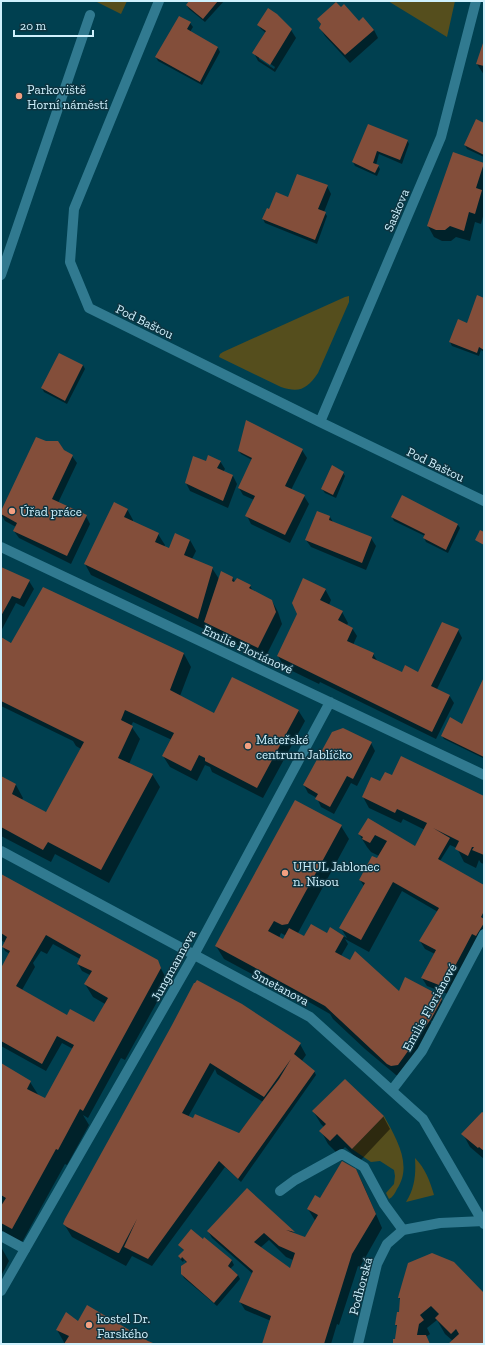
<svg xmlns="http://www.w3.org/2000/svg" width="485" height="1345" font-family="'Zilla Slab',serif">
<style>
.green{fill:#554e1d}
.shadow{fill:#0007;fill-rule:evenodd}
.building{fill:#834e3a;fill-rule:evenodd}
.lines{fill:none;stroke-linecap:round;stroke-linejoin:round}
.service{stroke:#317a90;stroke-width:10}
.minor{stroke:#317a90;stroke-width:10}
.poi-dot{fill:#f3a081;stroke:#0d3440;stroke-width:1.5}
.labels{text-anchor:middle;stroke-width:3;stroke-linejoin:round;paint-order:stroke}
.poi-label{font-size:13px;fill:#cff1fd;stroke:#0d3440;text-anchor:start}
.street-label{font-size:13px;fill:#cff1fd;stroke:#0d3440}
</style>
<rect width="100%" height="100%" fill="#004050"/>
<path class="green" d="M 95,1 L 127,1 L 121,14 Z
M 388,1 L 455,1 L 447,37 Z
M 349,296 L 349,302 L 318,373 C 307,389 300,393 281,387 L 219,357 L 220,354 L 223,352 L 345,297 Z
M 384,1116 C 396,1138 413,1165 397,1189 C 395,1193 393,1197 389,1199 L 386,1193 L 394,1184 L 395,1176 L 394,1170 L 380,1161 L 371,1162 L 352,1149 Z
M 415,1158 C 425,1168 430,1181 434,1195 L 406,1202 C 415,1188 416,1174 415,1158 Z"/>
<path class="shadow" d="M 191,1 L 224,1 L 205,22 L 189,9 L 187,6 Z
M 180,17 L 190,23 L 193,27 L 190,32 L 218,48 L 220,52 L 202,85 L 158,61 L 156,57 Z
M 318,19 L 359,22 L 374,30 L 378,38 L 350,63 L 325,36 L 320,28 L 322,26 Z
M 258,25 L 291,30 L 296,38 L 275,72 L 258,61 L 254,53 L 266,33 L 261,29 ZM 259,56 L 275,67 L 274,69 L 259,59 Z
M 484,42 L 484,75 L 477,64 Z
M 484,124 L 484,157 L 467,149 L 465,145 Z
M 368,125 L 407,140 L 409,144 L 402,164 L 379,154 L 376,165 L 378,166 L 380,169 L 377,176 L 355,166 L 353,162 Z
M 483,164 L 484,213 L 481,224 L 475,222 L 470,241 L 456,237 L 451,241 L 442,241 L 434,237 L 428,226 Z
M 327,186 L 331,194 L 324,212 L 327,216 L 317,244 L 265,223 L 263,219 L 270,210 L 288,198 Z
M 484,299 L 484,352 L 481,350 L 479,356 L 452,346 L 450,342 L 467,324 Z
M 83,365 L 85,369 L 67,404 L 44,392 L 42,388 Z
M 63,450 L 72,456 L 77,463 L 58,503 L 86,516 L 90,524 L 71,564 L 19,538 L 14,531 L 16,527 L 5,521 L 1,514 Z
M 302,450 L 307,458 L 291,490 L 304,496 L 309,504 L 290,543 L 251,524 L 247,516 L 254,500 L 243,495 L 239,488 L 252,460 L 241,454 L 239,451 Z
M 220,461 L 225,469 L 223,472 L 233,476 L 237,484 L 228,508 L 190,491 L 186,483 L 206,463 Z
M 343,473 L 345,476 L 336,498 L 325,493 L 322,489 Z
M 127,509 L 133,520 L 133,522 L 158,534 L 165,545 L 164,547 L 169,549 L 190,540 L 196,551 L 192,559 L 212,568 L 219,579 L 233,578 L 235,582 L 250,586 L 253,591 L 272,601 L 278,612 L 282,624 L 265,658 L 211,633 L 206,623 L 204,629 L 91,575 L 85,564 Z
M 330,517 L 333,522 L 371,538 L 376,546 L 366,570 L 311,547 L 306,540 Z
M 392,517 L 458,525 L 460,528 L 448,553 L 426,542 L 424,538 L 425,536 L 394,521 Z
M 1,568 L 29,581 L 34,589 L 24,607 L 16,603 L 1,631 Z
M 325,589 L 331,600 L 329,605 L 342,612 L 348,623 L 347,625 L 352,628 L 357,636 L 353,645 L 373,654 L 378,662 L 402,674 L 419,673 L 458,630 L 462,638 L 437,689 L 449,695 L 454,703 L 436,739 L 320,682 L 319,684 L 284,667 L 278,656 Z
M 1,639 L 11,643 L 184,654 L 191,667 L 180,696 L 214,715 L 298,710 L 305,721 L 263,798 L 212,772 L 210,767 L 205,765 L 197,781 L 170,767 L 163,756 L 172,740 L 133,722 L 131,726 L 140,739 L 129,764 L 152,774 L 160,787 L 109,883 L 55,854 L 51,862 L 1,836 L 1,777 L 16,785 L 23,798 L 22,800 L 46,814 L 81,749 L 76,746 L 73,741 L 1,706 Z
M 484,681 L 484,760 L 483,758 L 444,739 L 442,736 L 465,727 Z
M 371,743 L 375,751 L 357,786 L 351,783 L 334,814 L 321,807 L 317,798 L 308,793 L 304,785 Z
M 393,776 L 484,797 L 484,864 L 481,863 L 479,860 L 476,868 L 464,862 L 457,848 L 450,845 L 440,861 L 484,886 L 484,937 L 448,994 L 427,986 L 422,978 L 435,954 L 425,949 L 420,941 L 438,912 L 402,891 L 369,952 L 345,939 L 348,944 L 341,956 L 399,993 L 440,997 L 444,1004 L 433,1022 L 430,1020 L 436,1030 L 400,1077 L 396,1075 L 365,1049 L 333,1019 L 330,1014 L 274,982 L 272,985 L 224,959 L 216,946 L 341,826 L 349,839 L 298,933 L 304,937 L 327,934 L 330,929 L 347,938 L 341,928 L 364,886 L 360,880 L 379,856 L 371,852 L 367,847 L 359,834 L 369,820 L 415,847 L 425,830 L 403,819 L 401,823 L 369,808 L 363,797 L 381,783 ZM 281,933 L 286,936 L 283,941 L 279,938 Z
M 1,875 L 157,961 L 168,982 L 125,1060 L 121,1058 L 88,1118 L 83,1115 L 89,1125 L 67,1165 L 65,1164 L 21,1244 L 4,1235 L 1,1230 L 1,1208 L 2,1206 L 1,1205 L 1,1064 L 30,1082 L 39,1096 L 45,1100 L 73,1049 L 62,1043 L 46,1071 L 1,1046 L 1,970 L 10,954 L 5,951 L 3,947 L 5,943 L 1,940 ZM 53,944 L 80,959 L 78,964 L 82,971 L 90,975 L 85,984 L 93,997 L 105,1004 L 95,1023 L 67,1016 L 22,990 L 35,967 L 33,963 L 41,951 L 47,954 Z
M 193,990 L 300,1044 L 306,1055 L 301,1062 L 314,1071 L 316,1075 L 241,1182 L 225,1167 L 152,1266 L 132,1256 L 126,1266 L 72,1237 L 64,1224 ZM 215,1069 L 217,1074 L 263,1102 L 238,1134 L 188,1117 Z
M 313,1111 L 383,1116 L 390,1129 L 360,1161 L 345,1147 L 338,1154 L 328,1144 L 321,1131 L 324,1127 L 321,1124 Z
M 484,1115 L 484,1159 L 470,1147 L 463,1134 Z
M 356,1170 L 363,1184 L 382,1228 L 360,1267 L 358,1266 L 339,1325 L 337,1324 L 331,1344 L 263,1344 L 271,1321 L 245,1310 L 240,1302 L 253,1274 L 212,1238 L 208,1231 L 247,1189 L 295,1234 L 306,1238 L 316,1222 L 308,1209 ZM 269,1240 L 286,1257 L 293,1260 L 290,1269 L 260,1248 Z
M 205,1239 L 232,1261 L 234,1265 L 230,1269 L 238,1275 L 240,1279 L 217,1306 L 184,1278 L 182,1274 L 187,1263 L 184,1260 L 183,1262 L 181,1260 L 179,1257 L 185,1252 L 179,1245 L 203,1241 Z
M 1,1247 L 9,1261 L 1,1276 Z
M 484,1294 L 484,1344 L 449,1344 L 453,1341 L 445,1334 L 437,1320 L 427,1328 L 430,1334 L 426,1337 L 430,1344 L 394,1344 L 396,1341 L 398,1328 L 396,1325 L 400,1313 L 401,1301 L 399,1298 Z
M 87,1307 L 153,1344 L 65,1344 L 57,1330 L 78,1323 Z"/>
<path class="building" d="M 189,1 L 218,1 L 203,19 L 186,5 Z
M 336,2 L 341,7 L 344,4 L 359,21 L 363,17 L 374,30 L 345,55 L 319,28 L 321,24 L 317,19 Z
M 268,8 L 277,14 L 292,29 L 270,65 L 252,53 L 266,31 L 257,25 Z
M 179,16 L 191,22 L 187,29 L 218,47 L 200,82 L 155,57 Z
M 484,40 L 484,66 L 476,64 Z
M 476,119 L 484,123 L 484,155 L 464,145 Z
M 368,124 L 408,140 L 400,160 L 377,151 L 373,163 L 379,165 L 375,173 L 352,162 Z
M 453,152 L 484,163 L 476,188 L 482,190 L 475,214 L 469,212 L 464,231 L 450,226 L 445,230 L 436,230 L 427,226 Z
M 297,174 L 328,185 L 318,209 L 326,212 L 315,240 L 262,219 L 267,208 L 269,209 L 276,192 L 288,197 Z
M 477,295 L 484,298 L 484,350 L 479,347 L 477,353 L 449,342 L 458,319 L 467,323 Z
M 59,353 L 83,365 L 65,401 L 41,388 Z
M 246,420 L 303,449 L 285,486 L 305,495 L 285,535 L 245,516 L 255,496 L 238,488 L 252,458 L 238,451 Z
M 36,437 L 46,441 L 58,441 L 64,450 L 73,455 L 52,499 L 87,515 L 67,556 L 13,531 L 17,523 L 1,514 L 1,511 Z
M 208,455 L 221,461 L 217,468 L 233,475 L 223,501 L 185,483 L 193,456 L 206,461 Z
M 332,465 L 344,472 L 333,495 L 321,489 Z
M 402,495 L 458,524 L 446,550 L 423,538 L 425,534 L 391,517 Z
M 114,502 L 128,509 L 124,517 L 159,533 L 155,542 L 169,548 L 175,533 L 190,540 L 184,555 L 213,567 L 198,619 L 84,564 Z
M 317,511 L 330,516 L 329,520 L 372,537 L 362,563 L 305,540 Z
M 480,530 L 484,532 L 484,545 L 475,540 Z
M 1,567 L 30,580 L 20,599 L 12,596 L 1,616 Z
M 221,571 L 233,577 L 232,581 L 234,582 L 237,578 L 251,585 L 249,588 L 272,600 L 276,612 L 258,648 L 204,622 Z
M 303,578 L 326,589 L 320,600 L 343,611 L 338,620 L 353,628 L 347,641 L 374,653 L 372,658 L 402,672 L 405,665 L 418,672 L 442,622 L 459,629 L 431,686 L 450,695 L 432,732 L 277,656 L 297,614 L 292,603 Z
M 43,587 L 184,653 L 170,690 L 214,713 L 232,677 L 299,710 L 257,788 L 205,761 L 205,758 L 199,755 L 191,771 L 162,756 L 174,733 L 125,710 L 121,720 L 133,726 L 118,758 L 153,774 L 101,870 L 48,842 L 43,850 L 1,827 L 1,776 L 16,784 L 12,794 L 46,812 L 84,742 L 1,701 L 1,637 L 11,643 Z
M 484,677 L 484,757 L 441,736 L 450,717 L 462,724 Z
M 343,728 L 372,742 L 353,779 L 347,776 L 330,807 L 315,799 L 318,794 L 303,785 L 332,732 Z
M 401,756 L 484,796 L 484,855 L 472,850 L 474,847 L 472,847 L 468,856 L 455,849 L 459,841 L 433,828 L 450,838 L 438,859 L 484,885 L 484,911 L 481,917 L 484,919 L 484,923 L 476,936 L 472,934 L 444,987 L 421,978 L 436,950 L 419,941 L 439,908 L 393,882 L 361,940 L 339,928 L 365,883 L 359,880 L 372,856 L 377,858 L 387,841 L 375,835 L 370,843 L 362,839 L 363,837 L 358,834 L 368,818 L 415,846 L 427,823 L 397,809 L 395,813 L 362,797 L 371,777 L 380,781 L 385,772 L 392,775 Z
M 295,800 L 342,825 L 288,924 L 282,925 L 274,921 L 268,931 L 283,939 L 289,928 L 304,936 L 311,924 L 327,933 L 330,927 L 344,936 L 335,952 L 350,960 L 355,951 L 399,991 L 405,977 L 441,996 L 442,999 L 431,1019 L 398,1065 L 391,1066 L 387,1064 L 325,1006 L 215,946 Z
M 1,874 L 158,960 L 161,968 L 83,1111 L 80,1109 L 58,1150 L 56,1149 L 12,1229 L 1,1223 L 1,1206 L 6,1198 L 1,1195 L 1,1063 L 31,1081 L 27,1089 L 45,1098 L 74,1045 L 57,1036 L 42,1064 L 1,1041 L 1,968 L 10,951 L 2,947 L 7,937 L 1,933 ZM 46,935 L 81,955 L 77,964 L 92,971 L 84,984 L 108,998 L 94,1022 L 70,1009 L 67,1015 L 16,986 Z
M 197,980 L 242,1004 L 301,1043 L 294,1054 L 315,1071 L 238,1179 L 219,1161 L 148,1259 L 124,1247 L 137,1219 L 119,1253 L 118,1253 L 67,1227 L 63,1224 L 65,1219 L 172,1025 L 194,983 L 195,983 ZM 291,1059 L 279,1079 L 239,1133 L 195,1114 L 193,1118 L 182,1113 L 210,1063 L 264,1097 Z
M 345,1079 L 384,1116 L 352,1149 L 337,1134 L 330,1141 L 319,1131 L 326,1124 L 312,1111 Z
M 482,1112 L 484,1113 L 484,1151 L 479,1147 L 478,1148 L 461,1134 Z
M 342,1161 L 356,1169 L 376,1214 L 352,1254 L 324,1344 L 262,1344 L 271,1316 L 239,1302 L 253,1271 L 207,1231 L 247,1188 L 295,1232 L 286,1230 L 305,1237 L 318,1215 L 307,1209 L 315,1195 L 320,1198 ZM 264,1233 L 279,1246 L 295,1253 L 290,1268 L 254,1242 Z
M 191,1229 L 203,1239 L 204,1237 L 232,1260 L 228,1266 L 238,1275 L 214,1303 L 181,1274 L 181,1266 L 187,1262 L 182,1257 L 181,1259 L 178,1256 L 184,1250 L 178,1245 Z
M 432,1253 L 454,1262 L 484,1293 L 484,1344 L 448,1344 L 459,1334 L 456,1329 L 451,1334 L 435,1318 L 439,1314 L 431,1306 L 420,1315 L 424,1320 L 419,1324 L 417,1335 L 426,1335 L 430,1344 L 393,1344 L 393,1339 L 395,1339 L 397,1325 L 395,1325 L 397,1312 L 399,1312 L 400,1298 L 398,1298 L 399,1294 L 408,1263 Z
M 87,1305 L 148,1341 L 153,1343 L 151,1344 L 64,1344 L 69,1336 L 56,1330 L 66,1312 L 78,1321 Z"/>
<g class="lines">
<path class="service" d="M 1,275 L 90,15
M 280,1191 L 295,1180 L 342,1154 L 364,1167 L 384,1204 L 403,1230
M 1,1236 L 25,1249"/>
<path class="minor" d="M 159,1 L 74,209 L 70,262 L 89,308 L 320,422 L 484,501
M 320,422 L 441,137 L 476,1
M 1,547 L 484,775
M 1,851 L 310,1017 L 423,1119 L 484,1224
M 392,1090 L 422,1051 L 484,934
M 1,1291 L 194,955 L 330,702
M 358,1344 L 377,1264 L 387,1244 L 403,1230 L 440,1223 L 484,1221"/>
</g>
<g class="poi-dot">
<circle cx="19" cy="96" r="4"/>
<circle cx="12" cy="511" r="4"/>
<circle cx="248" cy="746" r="4"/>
<circle cx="285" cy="873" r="4"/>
<circle cx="89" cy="1325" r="4"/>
</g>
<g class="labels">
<g class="poi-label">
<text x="27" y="94">Parkoviště<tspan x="27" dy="15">Horní náměstí</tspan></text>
<text x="20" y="516">Úřad práce</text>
<text x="256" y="744">Mateřské<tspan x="256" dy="15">centrum Jablíčko</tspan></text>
<text x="293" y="871">UHUL Jablonec<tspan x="293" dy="15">n. Nisou</tspan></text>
<text x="97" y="1323">kostel Dr.<tspan x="97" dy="15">Farského</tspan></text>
</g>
<g class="street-label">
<text transform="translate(396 210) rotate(-67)" y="5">Saskova</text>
<text transform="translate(145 321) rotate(26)" y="5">Pod Baštou</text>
<text transform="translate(436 464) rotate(26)" y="5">Pod Baštou</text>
<text transform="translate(248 649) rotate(25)" y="5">Emilie Floriánové</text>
<text transform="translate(173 965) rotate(-61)" y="5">Jungmannova</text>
<text transform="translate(281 987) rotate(28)" y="5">Smetanova</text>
<text transform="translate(429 1007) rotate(-61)" y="5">Emilie Floriánové</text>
<text transform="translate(360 1286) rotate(-75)" y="5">Podhorská</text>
</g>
</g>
<rect width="485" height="1345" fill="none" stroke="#cff1fd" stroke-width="4"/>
<path d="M14 30v6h79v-6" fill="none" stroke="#cff1fd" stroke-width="2"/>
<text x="20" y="30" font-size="12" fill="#cff1fd" stroke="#0d3440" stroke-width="3" paint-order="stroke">20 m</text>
</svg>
